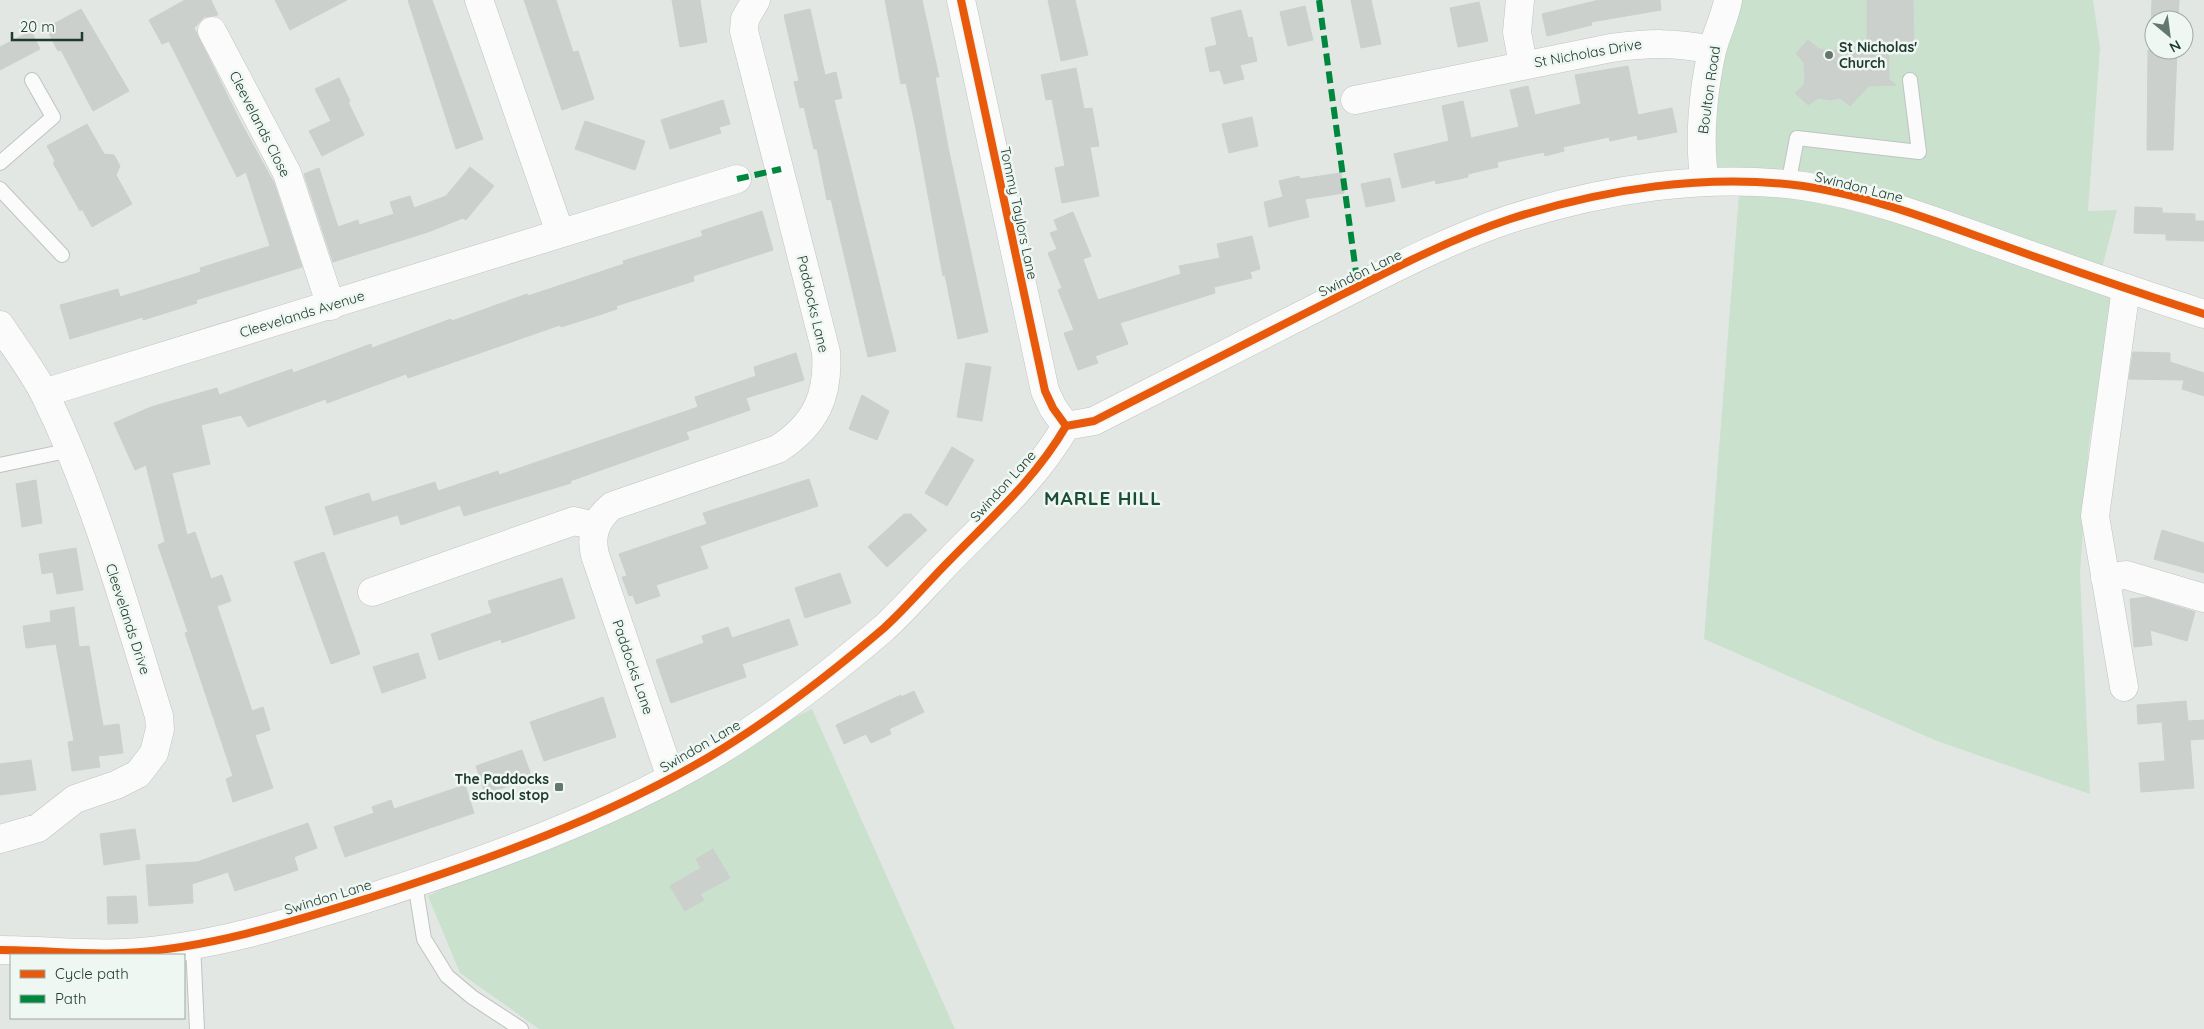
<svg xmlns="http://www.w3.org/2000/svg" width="2204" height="1029" font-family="Quicksand,sans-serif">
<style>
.green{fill:#cae1cd}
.building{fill:#cbd0cd;stroke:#cad0cd}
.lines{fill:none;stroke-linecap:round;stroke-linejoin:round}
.service-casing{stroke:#bfc4c1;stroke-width:16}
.minor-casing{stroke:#bfc4c1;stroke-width:29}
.tertiary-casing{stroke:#bfc4c1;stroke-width:29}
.service{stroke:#fbfbfb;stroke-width:14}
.minor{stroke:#fbfbfb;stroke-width:28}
.tertiary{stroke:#fbfbfb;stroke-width:28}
.quiet{stroke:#00873e;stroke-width:6;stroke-dasharray:12 6;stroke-linecap:butt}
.cycleway-casing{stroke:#eff7f2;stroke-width:11}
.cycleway{stroke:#e8590c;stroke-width:8}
.poi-dot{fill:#64776e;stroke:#eff7f2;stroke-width:2}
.labels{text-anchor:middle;stroke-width:5;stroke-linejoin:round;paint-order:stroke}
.poi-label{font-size:14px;font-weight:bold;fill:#203a2e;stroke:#eff7f2;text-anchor:start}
.street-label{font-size:14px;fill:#203a2e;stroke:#eff7f2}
.district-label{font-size:19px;font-weight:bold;letter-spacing:1px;fill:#1c4d37;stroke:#eff7f2}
</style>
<rect width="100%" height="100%" fill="#e2e7e4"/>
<path class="green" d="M 1728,0 L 2093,0 L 2100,48 L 2088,211 L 2117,210 L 2099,280 L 2113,303 L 2089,443 L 2080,573 L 2090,794 L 1937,741 L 1704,639 L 1740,182 L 1705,182 Z
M 812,709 L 955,1029 L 539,1029 L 460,973 L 428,896 Z"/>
<path class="building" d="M 185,0 L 211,0 L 218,15 L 204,17 L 194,28 L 240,121 L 274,183 L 302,267 L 196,300 L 197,303 L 143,320 L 143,317 L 70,339 L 60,305 L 118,289 L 120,297 L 201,272 L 200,268 L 270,246 L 246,172 L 237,177 L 169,41 L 162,44 L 149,20 Z
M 275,0 L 347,0 L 290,30 Z
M 408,0 L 432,0 L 483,139 L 456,149 Z
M 524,0 L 556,0 L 573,52 L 578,51 L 594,99 L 562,110 Z
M 672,0 L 700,0 L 707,42 L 680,47 Z
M 885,0 L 922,0 L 939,77 L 935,77 L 948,147 L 988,332 L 958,339 L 945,275 L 943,276 L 915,124 L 906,83 L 901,84 Z
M 1048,0 L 1075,0 L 1088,55 L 1061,61 Z
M 1351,0 L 1371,0 L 1381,44 L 1361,48 Z
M 1599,0 L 1660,0 L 1661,10 L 1591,22 L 1592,25 L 1547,36 L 1542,14 Z
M 1867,0 L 1913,0 L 1914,48 L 1889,49 L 1889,79 L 1896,85 L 1869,86 L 1850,106 L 1840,98 L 1830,100 L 1818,98 L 1808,105 L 1795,93 L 1804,85 L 1805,76 L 1804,63 L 1796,53 L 1808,40 L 1819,49 L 1829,51 L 1840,49 L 1849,40 L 1867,57 Z
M 2152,0 L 2179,0 L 2178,20 L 2154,20 L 2154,50 L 2177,50 L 2173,150 L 2147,150 L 2148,50 L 2150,50 Z
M 1479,2 L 1488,41 L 1458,47 L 1450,8 Z
M 1305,6 L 1313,40 L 1288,46 L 1280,12 Z
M 81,9 L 129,91 L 93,111 L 61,50 L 58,51 L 46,28 Z
M 810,9 L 825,75 L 836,72 L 842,98 L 834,100 L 896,351 L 868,357 L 831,199 L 827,200 L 817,149 L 814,149 L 804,107 L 800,108 L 794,82 L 799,81 L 784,15 Z
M 1241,10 L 1248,38 L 1252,37 L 1257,61 L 1240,65 L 1244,79 L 1224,84 L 1220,70 L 1210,72 L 1205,48 L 1217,45 L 1211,18 Z
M 31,31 L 40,49 L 0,70 L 0,47 Z
M 1628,66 L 1638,115 L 1672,108 L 1677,132 L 1638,140 L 1637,135 L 1610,141 L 1609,137 L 1563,147 L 1564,151 L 1545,156 L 1544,152 L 1497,162 L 1498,167 L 1468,174 L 1468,177 L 1436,184 L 1435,180 L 1402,188 L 1394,154 L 1449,141 L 1442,106 L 1463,101 L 1471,138 L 1519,127 L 1510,90 L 1528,86 L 1535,115 L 1581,104 L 1575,75 Z
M 1076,68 L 1084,109 L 1092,108 L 1099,146 L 1090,147 L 1099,196 L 1062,203 L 1055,168 L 1065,166 L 1052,99 L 1046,100 L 1041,75 Z
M 339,78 L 350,101 L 348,102 L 364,135 L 322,156 L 309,131 L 331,121 L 315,89 Z
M 723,100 L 730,124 L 719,127 L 721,133 L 670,149 L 661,120 Z
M 1252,117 L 1258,146 L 1229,153 L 1222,124 Z
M 585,121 L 645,141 L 635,170 L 575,149 Z
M 87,124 L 104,154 L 114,155 L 120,166 L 116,175 L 132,204 L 92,227 L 82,209 L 80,211 L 53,163 L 55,161 L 47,146 Z
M 470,167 L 494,186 L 466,220 L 463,218 L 428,232 L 333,262 L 304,174 L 319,168 L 338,227 L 358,220 L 359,225 L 394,214 L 390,202 L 410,196 L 414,208 L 446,196 Z
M 1341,173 L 1344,193 L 1305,199 L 1309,217 L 1269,227 L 1264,202 L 1283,197 L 1279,181 L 1299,176 L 1300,179 Z
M 1390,178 L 1395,201 L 1366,207 L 1361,184 Z
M 2135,207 L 2162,208 L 2162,213 L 2195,214 L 2195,221 L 2204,221 L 2204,241 L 2166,240 L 2166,234 L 2134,233 Z
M 762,211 L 773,250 L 693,276 L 694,281 L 616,306 L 617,309 L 596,316 L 561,327 L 560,325 L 408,378 L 406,374 L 327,403 L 326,399 L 248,427 L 241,415 L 201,425 L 210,464 L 172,473 L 187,535 L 195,532 L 211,579 L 222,575 L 231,601 L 217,606 L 252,711 L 263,707 L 270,730 L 255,735 L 273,788 L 233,802 L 226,779 L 233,776 L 185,633 L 188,632 L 158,545 L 165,542 L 146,465 L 135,470 L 114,423 L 151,407 L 217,388 L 219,395 L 292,369 L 293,373 L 371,344 L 372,348 L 451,319 L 452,321 L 527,294 L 528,296 L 624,264 L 623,261 L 703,236 L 701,231 Z
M 1073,212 L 1091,256 L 1083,259 L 1098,300 L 1181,274 L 1179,266 L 1220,258 L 1217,244 L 1252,236 L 1260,269 L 1250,272 L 1252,278 L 1214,287 L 1215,293 L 1120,323 L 1128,344 L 1095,356 L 1098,363 L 1078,370 L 1064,333 L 1074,330 L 1058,290 L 1062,288 L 1048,253 L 1057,249 L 1050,233 L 1058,230 L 1054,220 Z
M 2133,352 L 2170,353 L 2170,362 L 2204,373 L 2204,396 L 2182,389 L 2184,380 L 2129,379 Z
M 796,353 L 804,380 L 746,398 L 750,410 L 686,432 L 689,439 L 570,481 L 571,483 L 464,516 L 460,505 L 401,525 L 398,515 L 334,535 L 325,507 L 369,493 L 372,502 L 435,482 L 438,491 L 498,471 L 499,475 L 698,407 L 695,397 L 756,376 L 754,367 Z
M 966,363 L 991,367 L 982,421 L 957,417 Z
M 862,395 L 889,411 L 877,440 L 849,429 Z
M 952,447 L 974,460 L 947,506 L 925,493 Z
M 809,479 L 818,506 L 700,546 L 708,568 L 656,585 L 660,596 L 636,604 L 633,595 L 629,596 L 622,577 L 627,576 L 619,554 L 707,524 L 703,513 Z
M 36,480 L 42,523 L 22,527 L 16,484 Z
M 904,514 L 911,514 L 927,530 L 887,567 L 868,547 Z
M 2162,530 L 2204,543 L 2204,573 L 2154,559 Z
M 76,548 L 83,590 L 57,594 L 53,572 L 42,574 L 39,554 Z
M 324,552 L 360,654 L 331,664 L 294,562 Z
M 840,573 L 851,603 L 805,618 L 795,588 Z
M 562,578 L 575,618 L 502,643 L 501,639 L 439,660 L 431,634 L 492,613 L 488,601 Z
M 2147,597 L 2195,612 L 2187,641 L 2150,630 L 2152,645 L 2134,647 L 2130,599 Z
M 74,607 L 79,647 L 89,646 L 103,726 L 119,724 L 123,753 L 98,756 L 100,767 L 72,771 L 68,742 L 74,741 L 56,644 L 26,648 L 23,626 L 51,622 L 50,611 Z
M 789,619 L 798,645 L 742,664 L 746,677 L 671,703 L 656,660 L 704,643 L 702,636 L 728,627 L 732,638 Z
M 418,653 L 426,678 L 382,693 L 373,667 Z
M 914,691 L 924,712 L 889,729 L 891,734 L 871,743 L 866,734 L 844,744 L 836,725 L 901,695 L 901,697 Z
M 603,697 L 616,737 L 544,761 L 530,722 Z
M 2186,701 L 2188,721 L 2204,720 L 2204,739 L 2190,740 L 2194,788 L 2141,792 L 2139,763 L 2165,761 L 2162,722 L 2138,724 L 2137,705 Z
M 522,750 L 532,778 L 485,794 L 476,766 Z
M 31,760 L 36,790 L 0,795 L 0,764 Z
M 465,785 L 474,813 L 345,857 L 334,827 L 374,813 L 372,807 L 391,800 L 394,809 Z
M 308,823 L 317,848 L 294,857 L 298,870 L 235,891 L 228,872 L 192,884 L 193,903 L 149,906 L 146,865 L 197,862 Z
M 135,829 L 140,859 L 104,865 L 100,834 Z
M 713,849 L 730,878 L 700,894 L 704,900 L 685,911 L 670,886 L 701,868 L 696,859 Z
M 136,896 L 138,923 L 108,924 L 107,897 Z"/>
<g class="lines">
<g class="service-casing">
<path id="service" d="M 0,163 L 53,117 L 32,80
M 1788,185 L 1797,138 L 1919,152 L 1910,80
M 0,189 L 62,255
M 0,465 L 71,450
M 415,883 L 424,939 L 447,976 L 472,997 L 521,1029
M 193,944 L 197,1029"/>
</g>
<g class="minor-casing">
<path id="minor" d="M 479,0 L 560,233
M 1520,0 L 1517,32 L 1523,65
M 212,31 L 287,173 L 331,306
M 1355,100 L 1611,48 C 1650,43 1674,42 1712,50
M 1705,182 C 1698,142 1703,91 1712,51 C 1716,34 1725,18 1728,0
M 0,325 C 15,348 33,371 45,395 C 94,494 126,610 159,716 L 160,729 L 154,753 L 138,774 L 116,785 L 75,799 L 38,828 L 0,839
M 44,393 L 737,179
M 2105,578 L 2126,575 L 2204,598
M 372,592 L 574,521 L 595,526
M 2124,687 L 2095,516 L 2126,288
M 671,778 L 595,555 C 590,535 596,519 612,506 L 778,449 C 816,424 829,396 826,352 L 744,31 L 745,19 L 756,0"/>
</g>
<g class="tertiary-casing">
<path id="tertiary" d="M 961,0 L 1045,391 L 1053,408 L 1066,426
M 1066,426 L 1094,421 C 1163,386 1232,351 1300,316 C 1368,282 1438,243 1510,219 C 1603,189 1706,173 1803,186 C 1871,196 1937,222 2002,245 C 2069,269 2136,292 2204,314
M 0,950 C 41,950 83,955 124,953 C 208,949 292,922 372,897 C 487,860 605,818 709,757 C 771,720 829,675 884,628 C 907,607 927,583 949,561 C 991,518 1036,478 1066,426"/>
</g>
<use href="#service" class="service"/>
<use href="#minor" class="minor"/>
<use href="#tertiary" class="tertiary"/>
<path class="quiet" d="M 1319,0 L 1358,287
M 737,179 L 781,169"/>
<g class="cycleway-casing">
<path id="cycleway" d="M 961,0 L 1045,391 L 1053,408 L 1066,426
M 1066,426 L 1094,421 C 1163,386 1232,351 1300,316 C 1368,282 1438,243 1510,219 C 1603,189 1706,173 1803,186 C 1871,196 1937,222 2002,245 C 2069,269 2136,292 2204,314
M 0,950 C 41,950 83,955 124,953 C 208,949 292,922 372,897 C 487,860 605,818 709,757 C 771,720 829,675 884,628 C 907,607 927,583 949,561 C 991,518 1036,478 1066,426"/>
</g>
<use href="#cycleway" class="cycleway"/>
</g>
<g class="poi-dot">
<circle cx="1829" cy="55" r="5"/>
<rect x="554" y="782" width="10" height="10" rx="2.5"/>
</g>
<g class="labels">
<g class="poi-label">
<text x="1839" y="52">St Nicholas'<tspan x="1839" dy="16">Church</tspan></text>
<text x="549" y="784" text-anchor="end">The Paddocks<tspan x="549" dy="16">school stop</tspan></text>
</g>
<g class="street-label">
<text transform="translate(1588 53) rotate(-10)" y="5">St Nicholas Drive</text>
<text transform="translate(1709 90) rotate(-82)" y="5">Boulton Road</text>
<text transform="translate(260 124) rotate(63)" y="5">Cleevelands Close</text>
<text transform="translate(1859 187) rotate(14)" y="5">Swindon Lane</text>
<text transform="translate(1019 213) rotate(78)" y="5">Tommy Taylors Lane</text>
<text transform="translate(1360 273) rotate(-26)" y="5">Swindon Lane</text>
<text transform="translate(813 304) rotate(77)" y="5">Paddocks Lane</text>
<text transform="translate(302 314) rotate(-17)" y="5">Cleevelands Avenue</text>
<text transform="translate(1003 486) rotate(-48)" y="5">Swindon Lane</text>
<text transform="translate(128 619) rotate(72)" y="5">Cleevelands Drive</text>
<text transform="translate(633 667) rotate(71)" y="5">Paddocks Lane</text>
<text transform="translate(700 746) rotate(-30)" y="5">Swindon Lane</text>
<text transform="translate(328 897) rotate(-17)" y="5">Swindon Lane</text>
</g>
<g class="district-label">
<text x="1103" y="505">MARLE HILL</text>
</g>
</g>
<rect x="10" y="954" width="175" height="65" fill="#eff7f2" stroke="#9caba4"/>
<rect x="20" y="970" width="25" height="8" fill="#e8590c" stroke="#9caba4"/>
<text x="55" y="979" font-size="15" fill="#203a2e">Cycle path</text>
<rect x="20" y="995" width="25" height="8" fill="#00873e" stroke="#9caba4"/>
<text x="55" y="1004" font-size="15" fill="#203a2e">Path</text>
<g transform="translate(2169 35) rotate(151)"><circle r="24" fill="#eff7f2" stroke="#9caba4"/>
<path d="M0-4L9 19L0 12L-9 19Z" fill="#64776e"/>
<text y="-8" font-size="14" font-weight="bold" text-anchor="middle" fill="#203a2e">N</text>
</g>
<path d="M12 32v8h70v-8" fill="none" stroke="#203a2e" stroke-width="2.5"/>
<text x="20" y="32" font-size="15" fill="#203a2e" stroke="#eff7f2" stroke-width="4" paint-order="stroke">20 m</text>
</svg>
